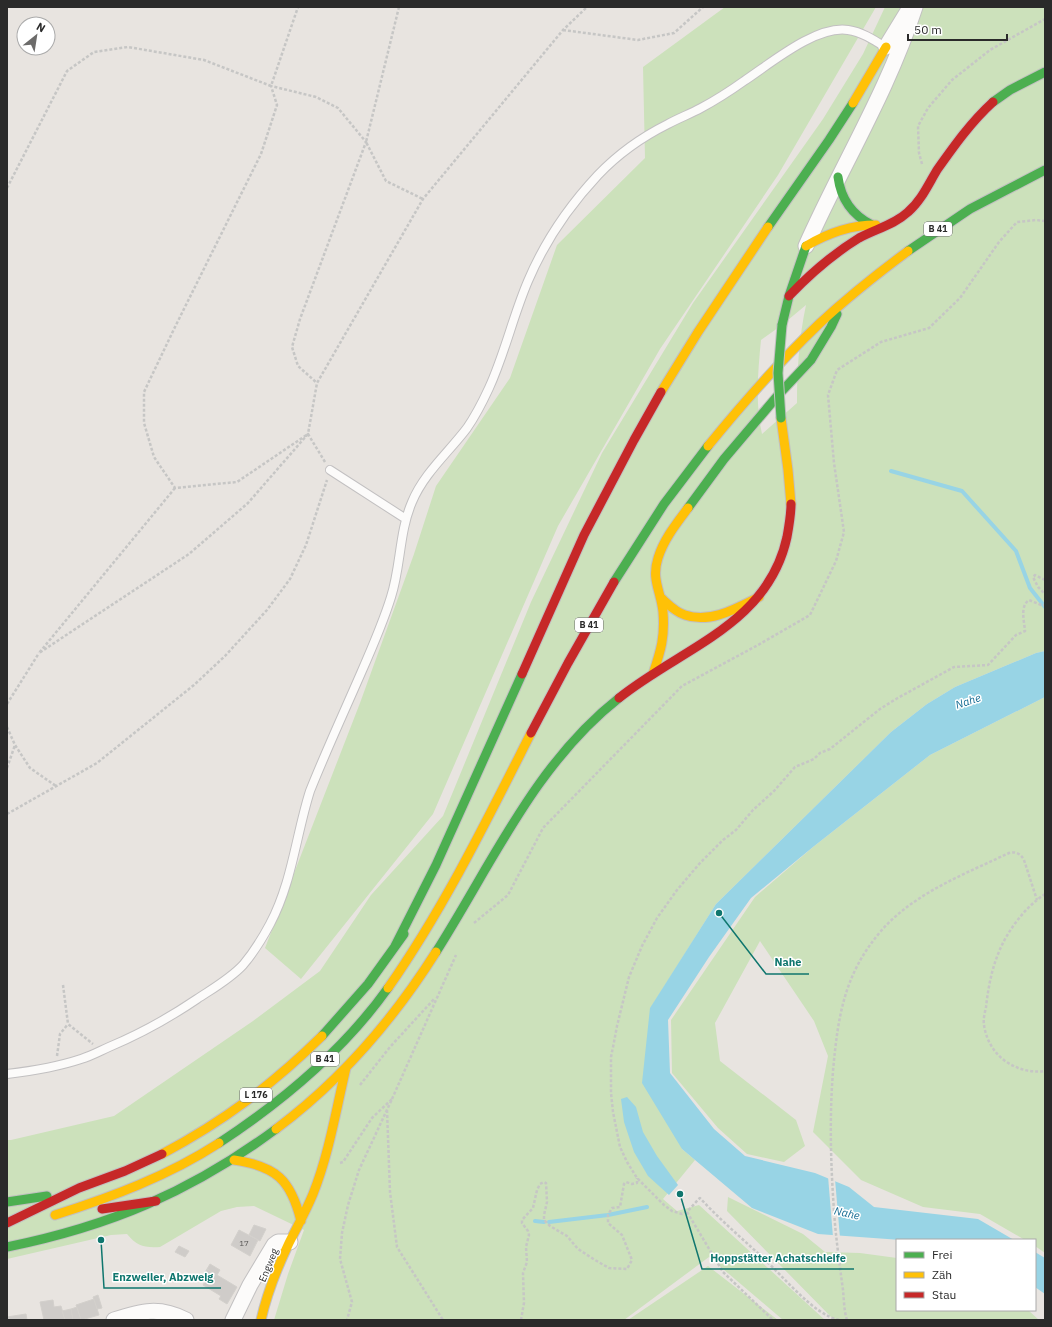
<svg xmlns="http://www.w3.org/2000/svg" width="1052" height="1327" font-family="'IBM Plex Sans',sans-serif">
<style>
.green{fill:#cce1bb;fill-rule:evenodd}
.water{fill:#98d4e5}
.pier{fill:#e8e4e0}
.lines{fill:none;stroke-linecap:round;stroke-linejoin:round}
.stream{stroke:#98d4e5;stroke-width:4}
.building{fill:#cfccc9;stroke:#d3d0cc}
.lane-casing{stroke:#c2c0c1;stroke-width:10}
.street-casing{stroke:#c2c0c1;stroke-width:17}
.fast-casing{stroke:#c2c0c1;stroke-width:11}
.slow-casing{stroke:#c2c0c1;stroke-width:11}
.jam-casing{stroke:#c2c0c1;stroke-width:11}
.path{stroke:#c6c6c5;stroke-width:2.5;stroke-dasharray:3 2;stroke-linecap:butt}
.lane{stroke:#fcfbfa;stroke-width:8}
.street{stroke:#fcfbfa;stroke-width:15}
.fast{stroke:#4caf50;stroke-width:9}
.slow{stroke:#ffc107;stroke-width:9}
.jam{stroke:#c62828;stroke-width:9}
.fast-bridge-casing{stroke:#c2c0c1;stroke-width:11;stroke-linecap:butt}
.fast-bridge{stroke:#4caf50;stroke-width:9}
.labels{text-anchor:middle;stroke-width:3;stroke-linejoin:round;paint-order:stroke}
.number-label{font-size:8px;fill:#545352}
.shield{fill:#fff;stroke:#6a6a6a;stroke-width:1}
.shield-label{font-size:9px;font-weight:bold;fill:#2a2a2a}
.street-label{font-size:10px;fill:#2a2a2a;stroke:#fff}
.water-label{font-size:11px;font-style:italic;fill:#156c93;stroke:#fff}
.leader{fill:none;stroke:#0f766e;stroke-width:1.5}
.callout-dot{fill:#0f766e;stroke:#fff;stroke-width:1.5}
.callout-label{font-size:11px;text-anchor:middle;font-weight:bold;fill:#0f766e;stroke:#fff;stroke-width:3;stroke-linejoin:round;paint-order:stroke}
</style>
<rect width="100%" height="100%" fill="#e8e4e0"/>
<path class="green" d="M 725,7 L 876,7 L 778,175 L 660,349 L 558,526 L 433,814 L 301,979 L 265,948 L 360,703 L 414,554 L 436,486 L 510,378 L 557,245 L 645,158 L 643,67 Z
M 885,7 L 1045,7 L 1045,651 L 1036,653 L 955,687 L 927,704 L 891,732 L 716,904 L 650,1009 L 682,1149 L 695,1160 L 663,1199 L 677,1211 L 699,1205 L 825,1320 L 783,1320 L 709,1257 L 624,1320 L 274,1320 L 288,1274 L 304,1230 L 254,1206 L 237,1207 L 221,1211 L 160,1247 C 144,1248 137,1246 127,1234 L 111,1235 L 7,1259 L 7,1140 L 11,1140 L 114,1116 L 253,1021 L 320,971 L 371,895 L 443,816 L 531,602 L 602,453 L 693,303 L 823,119 L 863,54 ZM 806,305 C 799,338 797,370 797,403 L 762,434 C 755,403 758,371 761,340 L 782,325 Z
M 1045,697 L 1045,1253 L 1035,1246 L 1035,1240 L 1025,1240 L 980,1214 L 923,1207 L 861,1180 L 813,1132 L 828,1056 L 814,1021 L 760,941 L 715,1023 L 720,1061 L 796,1120 L 805,1146 L 784,1162 L 747,1154 L 718,1128 L 672,1073 L 671,1020 L 755,897 L 813,847 L 930,755 Z
M 728,1197 L 803,1234 L 825,1252 L 860,1253 L 897,1258 L 897,1310 L 1028,1310 L 1039,1320 L 834,1320 L 727,1211 Z
M 708,1266 L 778,1320 L 628,1320 Z"/>
<path class="water" d="M 1045,651 L 1045,697 L 930,755 L 813,847 L 751,898 L 709,957 L 668,1020 L 670,1073 L 714,1129 L 745,1156 L 815,1173 L 849,1187 L 874,1207 L 978,1219 L 1014,1240 L 901,1240 L 818,1234 L 752,1208 L 682,1149 L 642,1083 L 650,1008 L 716,904 L 891,732 L 927,704 L 955,687 L 1036,653 Z
M 627,1097 L 636,1107 L 643,1132 L 657,1156 L 678,1185 L 669,1195 L 648,1176 L 634,1152 L 624,1122 L 621,1099 Z
M 1035,1252 L 1045,1258 L 1045,1294 L 1035,1287 Z"/>
<path class="pier" d="M 828,1176 L 835,1179 L 840,1238 L 833,1237 Z"/>
<g class="lines">
<path class="stream" d="M 891,471 L 962,491 L 1016,551 L 1030,588 L 1045,607
M 535,1221 L 544,1222
M 549,1222 L 608,1215 L 647,1207"/>
</g>
<path class="building" d="M 254,1225 L 266,1229 L 260,1241 L 249,1235 Z
M 239,1230 L 258,1240 L 250,1256 L 231,1245 Z
M 179,1246 L 189,1251 L 185,1257 L 175,1252 Z
M 210,1264 L 220,1270 L 217,1275 L 207,1269 Z
M 207,1269 L 237,1287 L 227,1304 L 219,1299 L 221,1296 L 203,1285 L 206,1280 L 202,1277 Z
M 98,1295 L 102,1308 L 97,1309 L 93,1297 Z
M 94,1299 L 99,1315 L 81,1320 L 76,1305 Z
M 53,1300 L 54,1307 L 61,1306 L 65,1320 L 44,1320 L 40,1302 Z
M 77,1307 L 81,1320 L 73,1320 L 71,1309 Z
M 71,1309 L 73,1320 L 65,1320 L 62,1311 Z
M 26,1314 L 27,1320 L 7,1320 L 7,1317 Z"/>
<g class="lines">
<g class="lane-casing">
<path id="lane" d="M 330,470 L 406,519
M 7,1074 C 32,1071 57,1067 81,1059 C 91,1056 100,1051 109,1047 C 140,1034 169,1018 197,999 C 212,989 230,979 243,965 C 254,952 262,939 270,924 C 292,883 296,835 310,791 C 326,751 344,712 361,673 C 372,648 383,623 391,597 C 401,566 399,532 412,502 C 424,473 449,452 467,428 C 476,415 483,401 489,388 C 505,353 513,316 528,281 C 545,241 568,207 598,175 C 618,154 642,137 668,124 C 679,118 690,114 701,108 C 716,100 730,91 744,81 C 770,64 816,25 848,30 C 862,32 874,40 885,47"/>
</g>
<g class="street-casing">
<path id="street" d="M 886,47 L 908,11
M 806,246 C 842,165 888,91 915,7
M 114,1320 C 142,1311 159,1306 186,1320
M 233,1320 L 250,1285 L 274,1245 L 278,1242 L 290,1242"/>
</g>
<g class="fast-casing">
<path id="fast" d="M 993,102 L 1010,90 L 1045,72
M 838,177 C 841,200 852,215 872,225
M 768,227 L 829,140 L 853,103
M 908,251 L 970,209 L 1045,170
M 782,325 L 789,296 L 806,246
M 688,508 L 724,459 L 780,393 L 811,360 L 831,327 L 837,314
M 614,582 L 664,504 L 708,446
M 395,946 L 436,865 L 522,674
M 436,952 C 492,864 535,764 619,698
M 322,1036 L 368,984 L 404,934
M 219,1143 C 283,1101 343,1051 388,988
M 7,1202 L 47,1196
M 7,1247 C 110,1226 191,1192 276,1129"/>
</g>
<g class="slow-casing">
<path id="slow" d="M 853,103 L 886,47
M 806,246 C 828,233 850,225 876,225
M 661,392 L 698,332 L 768,227
M 781,418 L 788,470 L 791,504
M 708,446 C 743,403 779,362 819,324 C 847,298 877,274 908,251
M 660,597 C 668,604 675,612 685,615 C 710,624 737,608 759,597
M 653,674 C 661,650 665,637 663,612 C 661,591 651,580 658,558 C 664,539 676,524 688,508
M 388,988 C 444,908 487,820 531,733
M 276,1129 C 339,1082 393,1020 436,952
M 162,1154 C 224,1121 272,1085 322,1036
M 234,1160 C 276,1166 291,1180 301,1221
M 55,1215 C 112,1197 168,1176 219,1143
M 261,1320 C 267,1293 277,1268 289,1243 C 297,1227 306,1211 313,1194 C 329,1154 336,1110 346,1068"/>
</g>
<g class="jam-casing">
<path id="jam" d="M 789,296 C 810,274 833,254 859,238 C 875,229 894,225 908,212 C 921,201 928,185 937,170 C 954,146 971,122 993,102
M 522,674 L 584,535 L 634,440 L 661,392
M 619,698 C 681,648 768,625 787,537 C 789,526 791,515 791,504
M 531,733 L 568,663 L 614,582
M 102,1209 L 156,1201
M 7,1223 L 79,1188 L 125,1171 L 162,1154"/>
</g>
<path class="path" d="M 399,7 L 366,142 L 386,181 L 423,199
M 563,30 L 638,40 L 674,33 L 703,7
M 922,164 L 919,153 L 918,126 L 928,108 L 952,80 L 990,50 L 1045,19
M 7,188 L 67,71 L 94,52 L 128,47 L 204,60 L 271,86 L 298,7
M 325,462 L 308,434 L 317,383 L 423,199 L 563,30 L 587,7
M 175,488 L 39,653 L 189,554 L 248,503 L 308,434 L 237,482 L 175,488 L 154,457 L 144,423 L 144,392 L 174,329 L 261,154 L 277,105 L 271,86 L 316,97 L 338,108 L 366,142 L 300,319 L 292,347 L 298,366 L 317,383
M 1045,580 L 1035,575 L 1033,577 L 1038,587 L 1045,594
M 7,704 L 39,653
M 7,727 L 15,745 L 30,768 L 56,786
M 7,768 L 15,745
M 7,814 L 97,763 L 194,685 L 225,656 L 267,610 L 290,579 L 306,545 L 327,480
M 1045,894 C 1030,904 1017,919 1008,934 C 994,957 989,981 986,1007 C 985,1012 983,1019 984,1025 C 986,1039 993,1052 1005,1061 C 1017,1069 1030,1073 1045,1071
M 474,923 L 508,895 L 543,828 L 682,686 L 758,645 L 810,615 L 836,561 L 844,532 L 834,463 L 828,395 L 837,370 L 881,342 L 929,328 L 960,298 L 999,242 L 1017,222 L 1036,220 L 1045,221
M 63,985 L 68,1024 L 93,1044
M 57,1056 L 60,1034 L 68,1024
M 360,1085 L 390,1047 L 435,998
M 392,1099 L 456,955
M 387,1110 L 390,1192 L 397,1247 L 443,1320
M 340,1163 L 343,1162 L 372,1118 L 392,1099 L 359,1170 L 348,1205 L 342,1233 L 340,1259 L 352,1302 L 347,1320
M 687,1212 L 723,1272 L 773,1320
M 521,1320 L 524,1303 L 523,1273 L 527,1262 L 526,1247 L 529,1235 L 528,1231 L 522,1223 L 522,1220 L 533,1208 L 537,1190 L 540,1184 L 544,1182 L 546,1183 L 547,1202 L 544,1215 L 544,1220 L 550,1226 L 567,1236 L 578,1249 L 595,1260 L 609,1268 L 627,1269 L 632,1260 L 622,1235 L 608,1223 L 608,1215 L 612,1208 L 620,1207 L 624,1184 L 626,1182 L 632,1184 L 637,1183 L 637,1178
M 839,1320 C 814,1315 784,1277 764,1259 C 743,1239 720,1220 700,1198 C 694,1203 690,1211 682,1214 L 672,1211 L 664,1205 L 637,1178 L 627,1162 L 620,1147 L 613,1112 L 611,1093 L 611,1057 L 614,1042 L 617,1026 L 629,977 L 642,946 L 657,918 L 677,890 L 700,863 L 723,840 L 736,830 L 753,810 L 774,791 L 795,767 L 814,759 L 820,753 L 830,749 L 880,709 L 896,699 L 954,667 L 988,665 L 1016,635 L 1025,631 C 1024,620 1020,606 1029,600 L 1041,605 L 1045,605
M 847,1320 C 844,1311 844,1300 843,1290 C 840,1268 837,1246 835,1224 C 831,1173 829,1123 833,1071 C 838,1016 844,974 881,931 C 914,893 965,874 1009,853 C 1016,851 1021,854 1024,860 L 1037,900"/>
<use href="#lane" class="lane"/>
<use href="#street" class="street"/>
<use href="#fast" class="fast"/>
<use href="#slow" class="slow"/>
<use href="#jam" class="jam"/>
<g class="fast-bridge-casing">
<path id="fast-bridge" d="M 781,418 L 778,373 L 782,325"/>
</g>
<use href="#fast-bridge" class="fast-bridge"/>
</g>
<g class="labels">
<g class="number-label">
<text x="244" y="1246">17</text>
</g>
<g class="shield">
<rect x="924" y="222" width="28" height="14" rx="3"/>
<rect x="575" y="618" width="28" height="14" rx="3"/>
<rect x="311" y="1052" width="28" height="14" rx="3"/>
<rect x="240" y="1088" width="32" height="14" rx="3"/>
</g>
<g class="shield-label">
<text x="938" y="232">B 41</text>
<text x="589" y="628">B 41</text>
<text x="325" y="1062">B 41</text>
<text x="256" y="1098">L 176</text>
</g>
<g class="street-label">
<text transform="translate(268 1265) rotate(-68)" y="4">Engweg</text>
</g>
<g class="water-label">
<text transform="translate(968 701) rotate(-19)" y="4">Nahe</text>
<text transform="translate(847 1213) rotate(12)" y="4">Nahe</text>
</g>
</g>
<path class="leader" d="M719 913L766 974H809M680 1194L702 1269H854M101 1240L104 1288H221"/>
<g class="callout-dot">
<circle cx="719" cy="913" r="4"/>
<circle cx="680" cy="1194" r="4"/>
<circle cx="101" cy="1240" r="4"/>
</g>
<g class="callout-label">
<text x="788" y="966">Nahe</text>
<text x="778" y="1262">Hoppstätter Achatschleife</text>
<text x="163" y="1281">Enzweiler, Abzweig</text>
</g>
<rect width="1052" height="1327" fill="none" stroke="#2a2a2a" stroke-width="16"/>
<rect x="896" y="1239" width="140" height="72" fill="#ffffff" stroke="#aaaaaa"/>
<rect x="904" y="1252" width="20" height="6" fill="#4caf50" stroke="#aaaaaa"/>
<text x="932" y="1259" font-size="12" fill="#2a2a2a">Frei</text>
<rect x="904" y="1272" width="20" height="6" fill="#ffc107" stroke="#aaaaaa"/>
<text x="932" y="1279" font-size="12" fill="#2a2a2a">Zäh</text>
<rect x="904" y="1292" width="20" height="6" fill="#c62828" stroke="#aaaaaa"/>
<text x="932" y="1299" font-size="12" fill="#2a2a2a">Stau</text>
<g transform="translate(36 36) rotate(30)"><circle r="19" fill="#ffffff" stroke="#aaaaaa"/>
<path d="M0-3L7 15L0 10L-7 15Z" fill="#6c6b6a"/>
<text y="-6" font-size="11" font-weight="bold" text-anchor="middle" fill="#2a2a2a">N</text>
</g>
<path d="M908 34v6h99v-6" fill="none" stroke="#2a2a2a" stroke-width="2"/>
<text x="914" y="34" font-size="12" fill="#2a2a2a" stroke="#ffffff" stroke-width="3" paint-order="stroke">50 m</text>
</svg>
